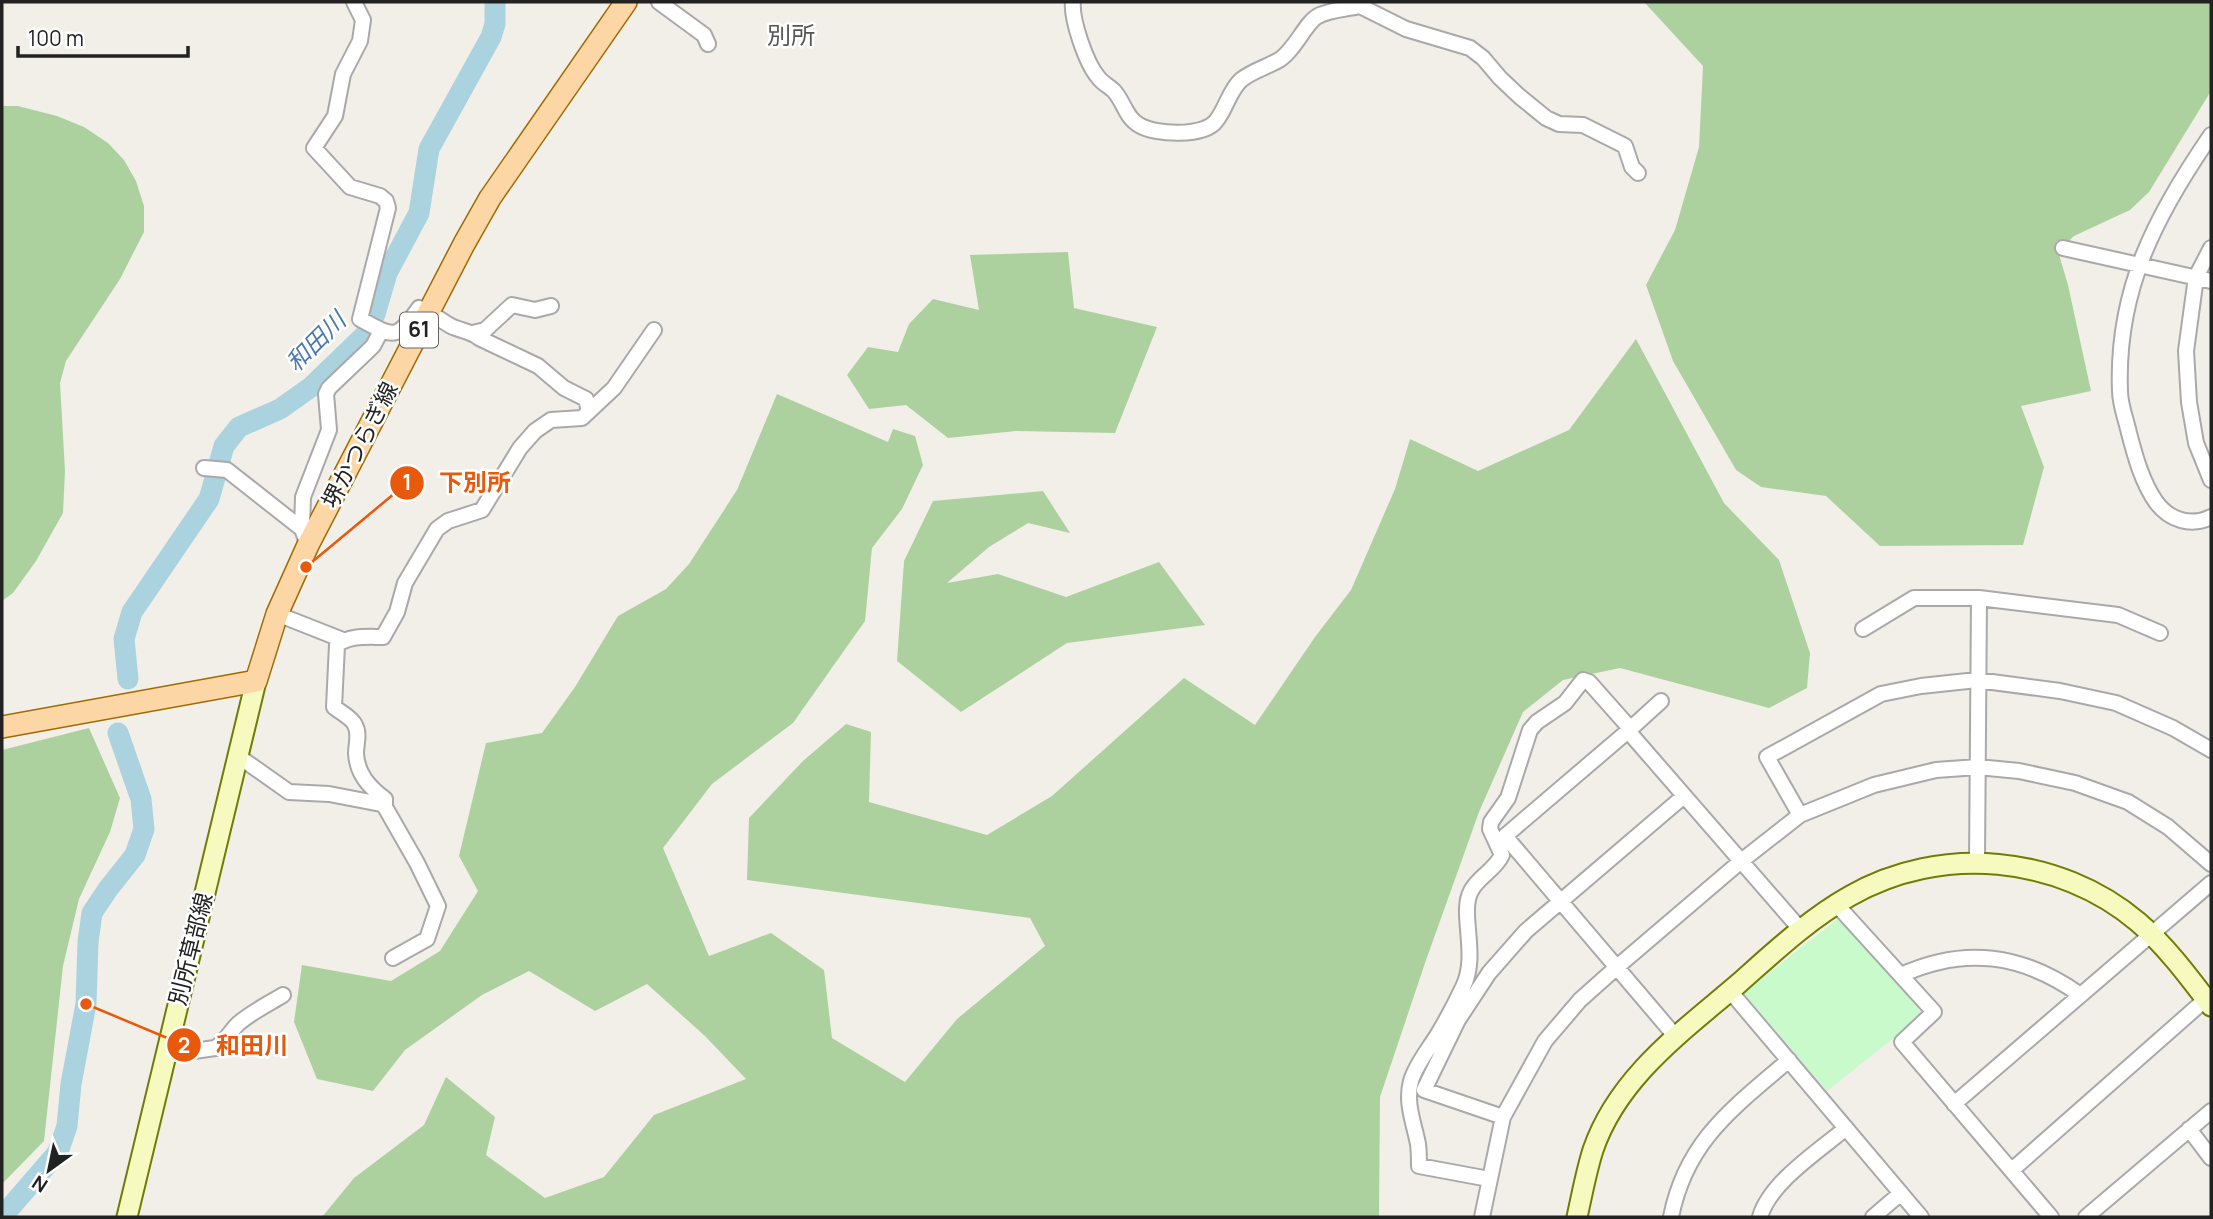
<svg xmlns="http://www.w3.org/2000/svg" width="2213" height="1219" font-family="Manrope,'Noto Sans JP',sans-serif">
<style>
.forest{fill:#add19e}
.park{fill:#c8facc}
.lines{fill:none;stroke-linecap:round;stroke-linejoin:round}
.river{stroke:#aad3df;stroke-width:21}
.street-casing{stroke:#a9a9a9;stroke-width:18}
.secondary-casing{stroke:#707d05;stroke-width:23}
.primary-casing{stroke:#a06b00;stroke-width:24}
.street{stroke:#fff;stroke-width:14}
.secondary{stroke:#f7fabf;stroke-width:19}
.primary{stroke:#fcd6a4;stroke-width:21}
.labels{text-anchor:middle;stroke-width:5;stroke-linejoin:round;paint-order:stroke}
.shield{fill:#fff;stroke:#646464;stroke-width:2}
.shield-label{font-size:21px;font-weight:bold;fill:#222}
.street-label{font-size:23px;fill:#222;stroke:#fff}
.neighbourhood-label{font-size:24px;fill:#555;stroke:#fff}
.water-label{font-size:24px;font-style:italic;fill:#4a7aab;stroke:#fff}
.leader{fill:none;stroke:#e8590c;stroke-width:2.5}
.callout-dot{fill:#e8590c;stroke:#fff;stroke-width:2.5}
.mark-label{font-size:21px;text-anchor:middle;font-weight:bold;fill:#fff}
.callout-label{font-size:24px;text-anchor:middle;font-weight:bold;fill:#e8590c;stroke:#fff;stroke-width:5;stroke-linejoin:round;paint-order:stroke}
</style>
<rect width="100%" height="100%" fill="#f2efe9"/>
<path class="forest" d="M 1644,2 L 2211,2 L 2211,91 L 2149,192 L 2130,210 L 2074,236 L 2058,251 L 2068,285 L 2091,391 L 2021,406 L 2044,467 L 2023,545 L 1880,546 L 1826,496 L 1761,487 L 1736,470 L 1673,361 L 1646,285 L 1675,230 L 1699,147 L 1703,66 Z
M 2,106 L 18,106 L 57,116 L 84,127 L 108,143 L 124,160 L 136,181 L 144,206 L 144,232 L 120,279 L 66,361 L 60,383 L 65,471 L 63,513 L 36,561 L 13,593 L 2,601 Z
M 1068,252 L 1074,308 L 1157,327 L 1115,433 L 1016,431 L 948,438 L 906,405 L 869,409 L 847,375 L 868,347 L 898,352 L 909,324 L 933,299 L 979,310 L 970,255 Z
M 1636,339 L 1724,503 L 1779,560 L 1810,653 L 1807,688 L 1769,708 L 1620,668 L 1563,680 L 1523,712 L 1479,812 L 1425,963 L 1380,1097 L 1379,1217 L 322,1217 L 354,1178 L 424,1125 L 446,1077 L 495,1117 L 486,1155 L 545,1198 L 604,1177 L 654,1115 L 746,1079 L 705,1036 L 647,984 L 595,1011 L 529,971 L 482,995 L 405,1050 L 373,1091 L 317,1079 L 294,1022 L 302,965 L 391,981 L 440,951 L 478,891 L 459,856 L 486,743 L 542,733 L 575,687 L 618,616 L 666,589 L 689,564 L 737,490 L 777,394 L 888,442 L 893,429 L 915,436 L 923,465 L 902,509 L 872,548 L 865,621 L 793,723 L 712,784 L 663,848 L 709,956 L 771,933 L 824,970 L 832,1038 L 905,1082 L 957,1019 L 1045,946 L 1030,918 L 747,880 L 749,818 L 803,761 L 846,724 L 871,732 L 869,802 L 987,835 L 1052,796 L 1184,678 L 1255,725 L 1315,637 L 1351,590 L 1395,489 L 1410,439 L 1478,471 L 1569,430 Z
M 1043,491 L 1070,533 L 1028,523 L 989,547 L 947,583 L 998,574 L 1066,597 L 1159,562 L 1205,625 L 1067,643 L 961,712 L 897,661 L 904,561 L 933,501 Z
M 89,728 L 120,798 L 110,832 L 79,899 L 63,966 L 44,1141 L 2,1184 L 2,750 Z"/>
<path class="park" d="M 1841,916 L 1923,1015 L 1827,1091 L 1744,993 Z"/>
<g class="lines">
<path class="river" d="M 128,679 L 124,639 L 132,612 L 209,499 L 224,446 L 239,427 L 280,409 L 311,387 L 365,335 L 375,314 L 387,273 L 419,213 L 429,149 L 491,37 L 495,24 L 495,2
M 2,1217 L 58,1152 L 67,1126 L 71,1084 L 86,1004 L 88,942 L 92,913 L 108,889 L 135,855 L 144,829 L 141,799 L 118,733"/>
<g class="street-casing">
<path id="street" d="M 354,2 L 363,20 L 360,41 L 343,74 L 335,116 L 314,148 L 350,187 L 380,196 L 386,201 L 388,208 L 360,319 C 395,338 396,340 419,308 C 431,312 440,320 451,326 C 461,331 471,331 479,338 L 538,366 L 564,388 L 586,399 L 589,411
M 659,2 L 704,35 L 708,44
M 1073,2 C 1071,19 1086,63 1098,77 C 1102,83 1109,86 1114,91 C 1124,102 1126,118 1139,125 C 1155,135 1204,137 1216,121 C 1226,109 1229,91 1241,80 C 1252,71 1267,67 1279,60 C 1295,50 1306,22 1318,16 C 1329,10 1347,9 1360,6 L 1406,29 L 1470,48 L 1483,58 L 1500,78 L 1519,96 L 1546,118 L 1559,124 L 1583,125 L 1625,146 L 1632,167 L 1638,173
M 2211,135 C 2156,215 2116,290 2120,391 C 2120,405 2126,419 2129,433 C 2135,456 2142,482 2156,502 C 2169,520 2191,527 2211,517
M 2063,248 L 2211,281
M 2211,248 L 2196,277 L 2186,351 L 2189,402 L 2196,443 L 2211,480
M 473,333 L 485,330 L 512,305 L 535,310 L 551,306
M 204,468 L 227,470 L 302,529
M 308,545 L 302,529 L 303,497 L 329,430 L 326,394 L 329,388 L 373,346 L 381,331
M 277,614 L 343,640
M 1863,629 L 1914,598 L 1979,598 L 2118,615 L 2160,633
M 238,756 L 289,792 L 329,794 L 381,804 L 385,807 L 417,863 L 438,906 L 427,939 L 393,958
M 385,807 L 385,799 C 369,787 357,774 356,753 C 356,744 360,734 355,725 C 352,718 340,712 334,707 L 337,645 C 350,635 367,637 383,637 L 397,612 L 405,583 L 437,529 L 448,521 L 482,510 L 520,448 L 535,431 L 551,420 L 582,418 L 614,388 L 654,330
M 1800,815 L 1767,757 L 1881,694 L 1921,686 L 1977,680 L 2060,691 L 2116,703 L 2173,728 L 2211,750
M 1977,861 L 1979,598
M 1836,904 L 1934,1012 L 1902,1042 L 2051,1217
M 1901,975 C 1965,946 2022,954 2079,994
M 1730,991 L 1921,1217
M 1676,1037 L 1505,836 L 1628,731 L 1801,930
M 166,1055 L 215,1048 C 226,1042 230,1031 239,1023 C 252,1012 268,1004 283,995
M 1954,1104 L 2211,883
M 1503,1117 L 1424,1090 L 1458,1020 L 1489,973 L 1526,931 L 1684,796
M 2189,1129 L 2211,1158
M 2012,1170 L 2206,999
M 1489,1179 L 1419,1166 C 1419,1159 1419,1151 1418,1144 C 1414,1123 1405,1103 1411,1081 C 1416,1064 1429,1049 1438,1034 C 1447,1019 1456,1002 1463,987 C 1479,955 1459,913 1471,891 C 1478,877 1495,870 1502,855 L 1490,829 L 1491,822 L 1508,798 L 1530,730 L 1537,722 L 1565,703 L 1583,680 L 1589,682 L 1628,726 L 1628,731 L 1661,701
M 1482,1217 L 1503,1117 L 1545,1041 L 1580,1000 L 1617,967 L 1740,862 L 1800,815 L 1874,785 L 1936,770 L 1978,767 L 2019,771 L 2075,783 L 2128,802 L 2168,827 L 2211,864
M 1671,1217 C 1686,1141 1733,1108 1789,1060
M 1760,1217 C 1770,1182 1819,1151 1846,1128
M 1873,1217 L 1901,1193
M 2086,1217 L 2211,1111"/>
</g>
<g class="secondary-casing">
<path id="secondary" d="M 127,1217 L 256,681
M 1577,1217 C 1582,1195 1586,1172 1593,1150 C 1618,1077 1682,1032 1738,984 C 1773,953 1809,919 1850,896 C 1940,844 2059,855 2138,922 C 2166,946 2189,977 2211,1006"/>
</g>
<g class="primary-casing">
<path id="primary" d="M 2,727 L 256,681 L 277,614 L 308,545 L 464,244 L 490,198 L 626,2"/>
</g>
<use href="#street" class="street"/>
<use href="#secondary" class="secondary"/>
<use href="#primary" class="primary"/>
</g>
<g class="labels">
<rect class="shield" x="400" y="312.5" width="38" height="35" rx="5"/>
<g class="shield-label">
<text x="419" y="337">61</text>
</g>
<g class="street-label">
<text transform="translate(360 445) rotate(-63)" y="8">堺かつらぎ線</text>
<text transform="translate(191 949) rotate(-76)" y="8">別所草部線</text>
</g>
<g class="neighbourhood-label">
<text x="791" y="44">別所</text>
</g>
<g class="water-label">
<text transform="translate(316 342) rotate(-45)" y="8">和田川</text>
</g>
</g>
<path class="leader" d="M306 567L407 483M86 1004L184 1045"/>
<g class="callout-dot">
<circle cx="306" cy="567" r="7"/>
<circle cx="86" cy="1004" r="7"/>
<circle cx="407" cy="483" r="18"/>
<circle cx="184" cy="1045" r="18"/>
</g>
<g class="mark-label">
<text x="407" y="490">1</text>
<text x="184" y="1053">2</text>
</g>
<g class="callout-label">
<text x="475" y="491">下別所</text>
<text x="252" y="1054">和田川</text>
</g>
<rect width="2213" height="1219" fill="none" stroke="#222222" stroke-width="7"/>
<g transform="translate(49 1170) rotate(213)" stroke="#ffffff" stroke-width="5" paint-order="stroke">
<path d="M0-5L12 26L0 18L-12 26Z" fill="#222222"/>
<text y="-10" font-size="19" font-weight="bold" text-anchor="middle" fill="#222222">N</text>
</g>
<path d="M18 46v10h170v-10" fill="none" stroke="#222222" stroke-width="3.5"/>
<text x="28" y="46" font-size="21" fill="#222222" stroke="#ffffff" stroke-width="5" paint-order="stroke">100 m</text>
</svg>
